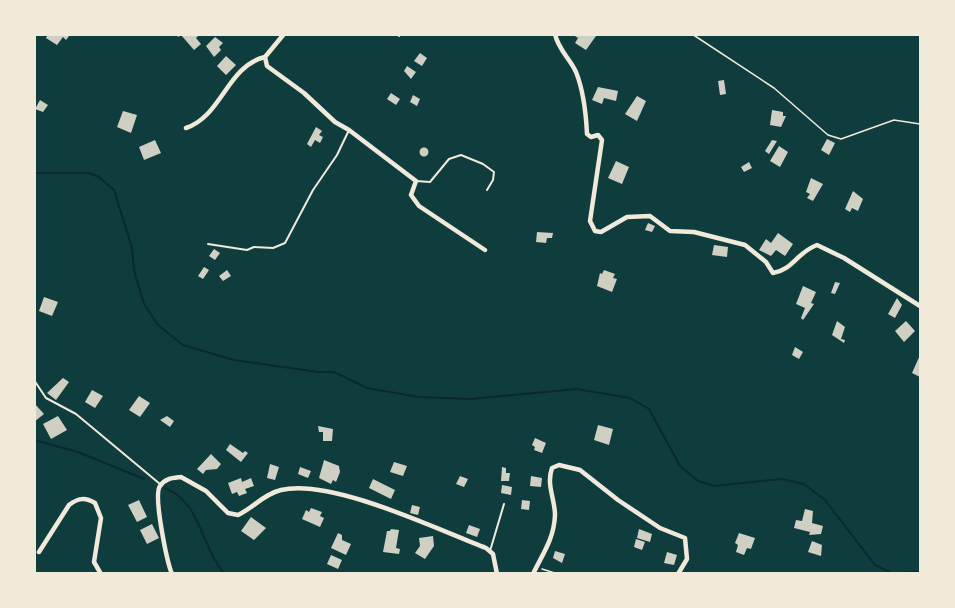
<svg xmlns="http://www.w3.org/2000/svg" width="955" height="608" font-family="Roboto,sans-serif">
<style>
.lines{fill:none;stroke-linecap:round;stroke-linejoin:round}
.stream{stroke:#0a2a2b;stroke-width:2}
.building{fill:#cfcfc3}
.path{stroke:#f1e9da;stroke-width:1.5}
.service{stroke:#f1e9da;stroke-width:2}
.minor{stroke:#f1e9da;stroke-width:4.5}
</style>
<rect width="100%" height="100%" fill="#0f3d3e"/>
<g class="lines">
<path class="stream" d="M 34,173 L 89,173 L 99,177 L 114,190 L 132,248 L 134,270 L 144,304 L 158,325 L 183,345 L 234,360 L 318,372 L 334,372 L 367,388 L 419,397 L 471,399 L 576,389 L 630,398 L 649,409 L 680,466 L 698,481 L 714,486 L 782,479 L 804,484 L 825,500 L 875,565 L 892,573 L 920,572
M 34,440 L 78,452 L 144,479
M 165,488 C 202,503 200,546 225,574"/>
</g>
<path class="building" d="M 48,34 L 67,34 L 69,36 L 66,40 L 63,37 L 57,45 L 46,38 Z
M 176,34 L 200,34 L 196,38 L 201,44 L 194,50 L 181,35 L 178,37 Z
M 572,34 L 593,34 L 596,36 L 586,50 L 575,43 L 578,38 Z
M 215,37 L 223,43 L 219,47 L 221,50 L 214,57 L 206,46 Z
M 420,53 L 427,58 L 422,66 L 414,61 Z
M 226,56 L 236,65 L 226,75 L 217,66 Z
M 407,66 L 416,72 L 411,79 L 404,71 Z
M 724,80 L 726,94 L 720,95 L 718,81 Z
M 598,87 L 618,91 L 616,101 L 604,98 L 602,104 L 592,100 Z
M 391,93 L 400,99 L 396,105 L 387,99 Z
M 413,95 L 420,99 L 417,106 L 410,102 Z
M 637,96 L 646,101 L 637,121 L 625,114 Z
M 40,100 L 48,105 L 43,112 L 35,109 Z
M 772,110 L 783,112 L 783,116 L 786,116 L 781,127 L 770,125 Z
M 123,111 L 137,115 L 131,133 L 117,127 Z
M 316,127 L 322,131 L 319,135 L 323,137 L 320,143 L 315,140 L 311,147 L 307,144 Z
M 827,139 L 835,143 L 829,155 L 821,150 Z
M 155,140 L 161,153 L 144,160 L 139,147 Z
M 772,140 L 777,141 L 769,154 L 765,151 Z
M 779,146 L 788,152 L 780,167 L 770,161 Z
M419.5 152a4.5 4.5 0 1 1 9 0a4.5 4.5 0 1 1-9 0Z
M 616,161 L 629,167 L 622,184 L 608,178 Z
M 749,162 L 752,168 L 744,172 L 741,167 Z
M 811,178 L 823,184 L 813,201 L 807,198 L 810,194 L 806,192 Z
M 853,191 L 863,199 L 858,211 L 852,208 L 850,212 L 845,209 Z
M 648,223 L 655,226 L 652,232 L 645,230 Z
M 537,232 L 553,233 L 552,238 L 547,238 L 546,243 L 536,242 Z
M 778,233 L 793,244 L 785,256 L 776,250 L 771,256 L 759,250 L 766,239 L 771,243 Z
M 714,245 L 728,247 L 727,257 L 712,255 Z
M 214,249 L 220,253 L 215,260 L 209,256 Z
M 204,267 L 209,270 L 203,279 L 198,276 Z
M 227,270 L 231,276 L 223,281 L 219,276 Z
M 604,270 L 615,274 L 613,278 L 617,279 L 612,292 L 597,286 L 600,273 L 602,274 Z
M 835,282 L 840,283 L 835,294 L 831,293 Z
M 803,286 L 816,292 L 811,303 L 814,304 L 803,320 L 801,318 L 805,308 L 796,304 Z
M 44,297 L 58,302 L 52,316 L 39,311 Z
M 897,298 L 902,305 L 895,318 L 888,314 Z
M 837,321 L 845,327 L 841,339 L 845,340 L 844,343 L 832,335 Z
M 906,321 L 915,331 L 904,342 L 895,331 Z
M 795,347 L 803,352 L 799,359 L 792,355 Z
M 920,355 L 920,377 L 912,373 Z
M 63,378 L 69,382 L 56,400 L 47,393 Z
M 92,390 L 103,396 L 95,408 L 85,402 Z
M 139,396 L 150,403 L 140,417 L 129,410 Z
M 34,403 L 44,414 L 34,422 Z
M 58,416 L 67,430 L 51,439 L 43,424 Z
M 167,416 L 174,421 L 170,427 L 160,420 Z
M 598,425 L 613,429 L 609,445 L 594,440 Z
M 318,426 L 333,429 L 332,441 L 323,441 L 323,432 L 319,432 Z
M 535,438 L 546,443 L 542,453 L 534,450 L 535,447 L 532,445 Z
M 230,444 L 243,453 L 245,451 L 248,453 L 241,462 L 226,450 Z
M 211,454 L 221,464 L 217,469 L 206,470 L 203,474 L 197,469 Z
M 324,460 L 339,466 L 340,472 L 336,482 L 333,480 L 331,484 L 319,478 Z
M 394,462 L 407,466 L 403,476 L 390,472 Z
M 270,464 L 279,467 L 275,480 L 267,478 Z
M 300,467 L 311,471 L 308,478 L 298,474 Z
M 502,467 L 506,468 L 506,473 L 510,473 L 509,481 L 501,481 Z
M 460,476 L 468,479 L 464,487 L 456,484 Z
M 531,476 L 542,478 L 541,487 L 530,486 Z
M 241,478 L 242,482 L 251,478 L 254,486 L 245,489 L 247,493 L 239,496 L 237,492 L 232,494 L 228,483 Z
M 373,479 L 395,490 L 391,499 L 369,488 Z
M 502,485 L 512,487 L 511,495 L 501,493 Z
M 139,500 L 147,517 L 137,522 L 128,505 Z
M 522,500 L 530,501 L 529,510 L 521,509 Z
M 412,505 L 420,507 L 418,515 L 410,513 Z
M 311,508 L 322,512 L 320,516 L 324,518 L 320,527 L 302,519 L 306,510 L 309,512 Z
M 805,509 L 813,511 L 812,523 L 823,526 L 821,534 L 809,535 L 810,532 L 794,528 L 796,520 L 802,521 Z
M 251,517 L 266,528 L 254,540 L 241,531 Z
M 152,524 L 159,538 L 147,544 L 140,530 Z
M 469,525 L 480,529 L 477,537 L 466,533 Z
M 391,529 L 399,530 L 396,548 L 400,549 L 399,554 L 383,552 L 387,531 L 390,531 Z
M 639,529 L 652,534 L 650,542 L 637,538 Z
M 338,533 L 342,535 L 342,540 L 351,544 L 346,555 L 331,548 Z
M 739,533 L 755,538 L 751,549 L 747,548 L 744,555 L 736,552 L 738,545 L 735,543 Z
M 433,536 L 434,546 L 425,559 L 415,553 L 420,546 L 419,538 Z
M 636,539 L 645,542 L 642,550 L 634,547 Z
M 812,541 L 822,545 L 821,556 L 808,552 Z
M 555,551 L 565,554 L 562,563 L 553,558 Z
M 667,552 L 677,555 L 674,565 L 664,563 Z
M 331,555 L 342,560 L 338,569 L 327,564 Z"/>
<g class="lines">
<path class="path" d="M 692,34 L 774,88 L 828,135 L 841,139 L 894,120 L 920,124
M 542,569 L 558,574"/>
<path class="service" d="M 399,36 L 400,34
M 416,181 L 430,182 L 449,159 L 461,155 L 483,164 L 494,172 L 493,180 L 487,190
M 208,244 L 247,250 L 254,247 L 273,248 L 285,243 L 313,190 L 337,155 L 349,130
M 34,380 L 46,398 L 76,414 L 160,484
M 490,551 L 504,504"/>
<path class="minor" d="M 284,34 L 265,57 L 267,66 L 304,93 L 335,122 L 349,130 L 416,181 L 411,195 L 419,206 L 485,250
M 555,34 C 558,49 570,59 576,72 C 584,92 586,113 587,134 L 591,137 L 598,135 L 602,140 L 590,221 L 595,231 L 601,232 L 627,217 L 650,216 L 670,231 L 694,232 L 745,245 L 766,262 L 773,273 C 794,269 796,253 817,245 L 844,258 L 920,306
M 186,128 C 222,116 227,66 265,57
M 39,552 L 69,505 C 78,498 85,497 95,503 L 101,518 L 94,562 L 101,574
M 172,574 C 167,562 153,495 160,486 C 165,478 173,478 181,477 L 206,491 L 228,513 L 238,515 C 253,508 264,494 281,490 C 331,478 436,529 486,548 L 493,554 L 497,574
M 533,574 C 543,553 554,539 555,515 C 555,499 546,485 552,468 L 559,465 L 580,470 L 618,500 L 660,528 L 685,538 L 687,559 L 678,574"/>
</g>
<rect width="955" height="608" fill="none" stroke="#f1e9da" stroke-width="72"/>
</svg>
